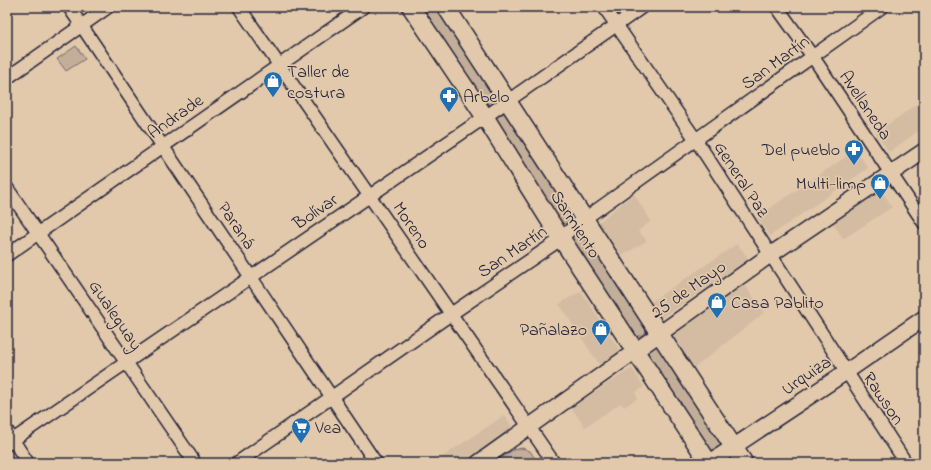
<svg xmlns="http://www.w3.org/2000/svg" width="931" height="470" font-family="'Indie Flower',sans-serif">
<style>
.built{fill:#d3bca2}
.green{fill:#c3ae99;stroke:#72686a}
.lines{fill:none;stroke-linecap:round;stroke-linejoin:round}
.minor-casing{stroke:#22223b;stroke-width:15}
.tertiary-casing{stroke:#22223b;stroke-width:18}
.secondary-casing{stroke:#22223b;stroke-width:20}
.minor{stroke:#e2c9ab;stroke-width:12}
.tertiary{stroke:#e2c9ab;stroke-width:15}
.secondary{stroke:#e2c9ab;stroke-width:17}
.labels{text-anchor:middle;stroke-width:3.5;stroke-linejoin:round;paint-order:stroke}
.street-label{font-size:18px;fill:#22223b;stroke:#e2c9ab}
.poi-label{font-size:18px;fill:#22223b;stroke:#e2c9ab;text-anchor:start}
</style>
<rect width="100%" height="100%" fill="#e2c9ab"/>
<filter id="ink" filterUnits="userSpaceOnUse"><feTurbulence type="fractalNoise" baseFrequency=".025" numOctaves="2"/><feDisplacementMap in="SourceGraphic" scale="8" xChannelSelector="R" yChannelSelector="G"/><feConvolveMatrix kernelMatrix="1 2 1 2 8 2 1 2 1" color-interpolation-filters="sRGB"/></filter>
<g filter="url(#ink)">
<path class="built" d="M 924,99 L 924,127 L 889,152 L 876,133 Z
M 856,150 L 868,168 L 770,236 L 757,217 Z
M 882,191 L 892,207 L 843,239 L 833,223 Z
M 634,194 L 651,221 L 638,231 L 647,241 L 619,257 L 595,225 Z
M 737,244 L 749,259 L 657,321 L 646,305 Z
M 744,284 L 764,313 L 694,368 L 674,340 L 673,334 Z
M 581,291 L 622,354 L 601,367 L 559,304 Z
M 632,368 L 644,387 L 635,393 L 638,398 L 624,407 L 621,403 L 585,427 L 571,407 Z
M 505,415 L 514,430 L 464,463 L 433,463 Z"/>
<path class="green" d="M 419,7 L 440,7 L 497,100 L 493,104 L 486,105 Z
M 76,46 L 85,59 L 66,71 L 57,59 Z
M 505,112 L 574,218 C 571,222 566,225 561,223 L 495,119 L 499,114 Z
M 581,230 L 584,231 L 647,328 C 645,335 640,337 633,336 L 570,239 C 571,234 576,231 581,230 Z
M 657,346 L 661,347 L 722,440 L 722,446 L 713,452 L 711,451 L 647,356 L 647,353 C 650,349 653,347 657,346 Z
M 522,448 L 530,451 L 538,463 L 494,463 L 513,450 Z"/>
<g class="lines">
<g class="minor-casing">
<path id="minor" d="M 69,7 L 376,463
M 239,7 L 554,463
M 604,7 L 696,140 L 906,463
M 777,7 L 813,57 L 924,223
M 7,78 L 108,7
M 7,188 L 195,463
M 7,255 L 363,7
M 7,431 L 28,463
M 7,444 L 485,117 L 642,7
M 237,463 L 451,314 L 561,239 L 573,227 L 882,7"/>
</g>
<g class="tertiary-casing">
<path id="tertiary" d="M 478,463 L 770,255 L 924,151
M 709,463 L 846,372 L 924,318"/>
</g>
<g class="secondary-casing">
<path id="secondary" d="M 411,7 L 485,117 L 555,229 L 709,463
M 446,7 L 744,463"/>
</g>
<use href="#minor" class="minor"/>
<use href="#tertiary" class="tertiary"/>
<use href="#secondary" class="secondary"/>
</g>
</g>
<defs>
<g id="shop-pin" transform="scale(1)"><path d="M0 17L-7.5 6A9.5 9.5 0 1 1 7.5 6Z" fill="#1f6fb2" stroke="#e2c9ab"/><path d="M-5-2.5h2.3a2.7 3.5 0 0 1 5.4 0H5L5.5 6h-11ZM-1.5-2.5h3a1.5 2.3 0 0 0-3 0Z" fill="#fff"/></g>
<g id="pharmacy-pin" transform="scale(1)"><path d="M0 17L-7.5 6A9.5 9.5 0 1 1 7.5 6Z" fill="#1f6fb2" stroke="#e2c9ab"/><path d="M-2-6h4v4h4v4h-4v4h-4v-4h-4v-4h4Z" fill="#fff"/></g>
<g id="supermarket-pin" transform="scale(1)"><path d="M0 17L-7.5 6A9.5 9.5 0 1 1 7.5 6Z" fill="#1f6fb2" stroke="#e2c9ab"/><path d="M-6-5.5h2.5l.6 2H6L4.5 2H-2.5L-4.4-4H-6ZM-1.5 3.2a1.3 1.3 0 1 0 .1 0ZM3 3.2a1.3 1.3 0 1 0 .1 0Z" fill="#fff"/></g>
</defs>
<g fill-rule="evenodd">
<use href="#shop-pin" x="273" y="81"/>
<use href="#pharmacy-pin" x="449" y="96"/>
<use href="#pharmacy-pin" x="854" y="149"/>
<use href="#shop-pin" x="880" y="183"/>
<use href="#shop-pin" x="717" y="302"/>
<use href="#shop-pin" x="601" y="329"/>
<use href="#supermarket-pin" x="301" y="427"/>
</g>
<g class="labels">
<g class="street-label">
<text transform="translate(775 62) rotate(-36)" y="6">San Martín</text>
<text transform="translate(866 105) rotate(56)" y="6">Avellaneda</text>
<text transform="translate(175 116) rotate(-35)" y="6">Andrade</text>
<text transform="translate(742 179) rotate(57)" y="6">General Paz</text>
<text transform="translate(315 211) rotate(-34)" y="6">Bolívar</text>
<text transform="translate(576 224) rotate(57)" y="6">Sarmiento</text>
<text transform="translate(237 225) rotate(56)" y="6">Paraná</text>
<text transform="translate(412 225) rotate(56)" y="6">Moreno</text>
<text transform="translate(512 251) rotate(-34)" y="6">San Martín</text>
<text transform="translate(688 289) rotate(-35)" y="6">25 de Mayo</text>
<text transform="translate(116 315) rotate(56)" y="6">Gualeguay</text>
<text transform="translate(806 375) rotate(-34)" y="6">Urquiza</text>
<text transform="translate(884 398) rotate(56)" y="6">Rawson</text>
</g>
<g class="poi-label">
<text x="287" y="77">Taller de<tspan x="287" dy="21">costura</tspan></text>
<text x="463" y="102">Arbelo</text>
<text x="840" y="155" text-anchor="end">Del pueblo</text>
<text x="866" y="189" text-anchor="end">Multi-limp</text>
<text x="731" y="308">Casa Pablito</text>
<text x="587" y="335" text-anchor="end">Pañalazo</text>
<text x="315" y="433">Vea</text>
</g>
</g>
<rect width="931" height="470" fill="none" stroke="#e2c9ab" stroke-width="24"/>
<rect x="12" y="12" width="907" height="446" fill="none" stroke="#22223b" stroke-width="1.5" filter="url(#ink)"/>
</svg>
